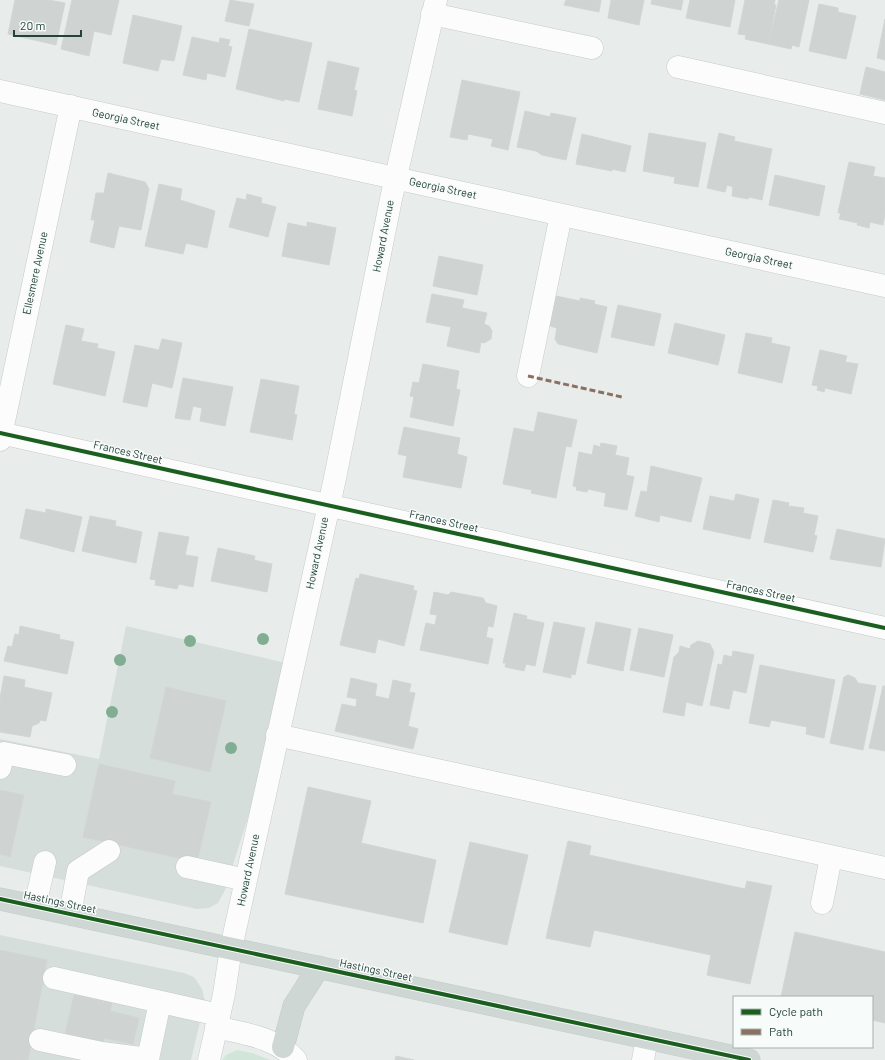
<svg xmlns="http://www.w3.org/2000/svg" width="885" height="1060" font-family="Barlow,sans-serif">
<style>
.built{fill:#d6dedb}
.green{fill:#d1e6d8}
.building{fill:#cfd4d2;stroke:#d1d6d4}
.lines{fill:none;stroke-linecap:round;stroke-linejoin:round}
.minor-casing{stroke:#c5cac8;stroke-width:23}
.major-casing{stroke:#c3ccc9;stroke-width:23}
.minor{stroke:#fcfcfc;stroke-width:22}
.major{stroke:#cfd7d5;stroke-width:22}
.quiet{stroke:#8d6e63;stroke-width:3;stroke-dasharray:6 3;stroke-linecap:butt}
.cycleway-casing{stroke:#f7fbf9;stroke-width:6}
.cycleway{stroke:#1b5e20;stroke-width:4}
.tree{fill:#81ae93}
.labels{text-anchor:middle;stroke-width:3;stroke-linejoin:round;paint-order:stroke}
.street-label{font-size:11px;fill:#24423a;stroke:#f7fbf9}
</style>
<rect width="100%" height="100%" fill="#e8edeb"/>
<path class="built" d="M 126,626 L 286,663 L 258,786 L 225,890 L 218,903 L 209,908 L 197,909 L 0,866 L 0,739 L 99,759 Z
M 0,935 L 184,973 L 194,977 L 202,989 L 205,1001 L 191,1060 L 0,1060 Z"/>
<path class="green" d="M 237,1050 L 252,1053 L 271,1060 L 222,1060 L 226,1055 Z"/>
<path class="building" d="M 15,0 L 49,0 L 65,3 L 56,45 L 8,34 Z
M 72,0 L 119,0 L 111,35 L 94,31 L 89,56 L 61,49 Z
M 230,0 L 254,4 L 249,26 L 225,21 Z
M 566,0 L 601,0 L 599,12 L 564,5 Z
M 611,0 L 644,0 L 639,25 L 608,18 Z
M 652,0 L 683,0 L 681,10 L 651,4 Z
M 690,0 L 735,0 L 730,27 L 686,18 Z
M 745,0 L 775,0 L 774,5 L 776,5 L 768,44 L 745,39 L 746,35 L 738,34 Z
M 779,0 L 809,0 L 799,47 L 792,45 L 791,49 L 768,44 Z
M 819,4 L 838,8 L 838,12 L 856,16 L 846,59 L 809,51 Z
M 133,15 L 182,26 L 174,61 L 161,59 L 158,71 L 123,63 Z
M 885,19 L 885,60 L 877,58 Z
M 249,29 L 312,43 L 299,102 L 284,99 L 284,101 L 236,89 Z
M 192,37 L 219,43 L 220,38 L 230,40 L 228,46 L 232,47 L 225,77 L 207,73 L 206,80 L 183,75 Z
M 328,61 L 359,68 L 354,90 L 357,91 L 352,116 L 318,109 Z
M 866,67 L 885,72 L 885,100 L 860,94 Z
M 462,80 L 520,92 L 508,150 L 491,146 L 493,139 L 468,134 L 467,140 L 450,137 Z
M 525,111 L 550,117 L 551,113 L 576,118 L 566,160 L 542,155 L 536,151 L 517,147 Z
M 649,133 L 706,143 L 698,187 L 674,183 L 675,177 L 643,171 Z
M 719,133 L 735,137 L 734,141 L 772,149 L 762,200 L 749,197 L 748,199 L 732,196 L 733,187 L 727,185 L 725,192 L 707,188 Z
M 582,134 L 631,146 L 625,172 L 612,169 L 612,171 L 576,164 Z
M 849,162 L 875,167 L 873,176 L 885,178 L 885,214 L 883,225 L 870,222 L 869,228 L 857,225 L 858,223 L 839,219 L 841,213 L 838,213 Z
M 108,173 L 145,182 L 149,189 L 141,230 L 119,226 L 114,248 L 90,242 L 95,220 L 91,220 L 96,193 L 104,193 Z
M 775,175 L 825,186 L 819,216 L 769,205 Z
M 159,184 L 182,189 L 180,200 L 215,211 L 207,248 L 186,243 L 183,254 L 145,246 Z
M 247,194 L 262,198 L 261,203 L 276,207 L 268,237 L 229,227 L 237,198 L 246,200 Z
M 307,222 L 336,228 L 329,265 L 282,256 L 288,223 L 307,227 Z
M 439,256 L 483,265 L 477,295 L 433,286 Z
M 432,294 L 464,300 L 462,308 L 487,313 L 484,324 L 489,326 L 492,331 L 491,339 L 484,343 L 481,342 L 479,353 L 447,346 L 451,327 L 426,322 Z
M 556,296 L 580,301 L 580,298 L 595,301 L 594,304 L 607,307 L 597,353 L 558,344 L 555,339 L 557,328 L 550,326 Z
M 618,305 L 661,314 L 654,346 L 611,337 Z
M 675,323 L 725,335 L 718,365 L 668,353 Z
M 66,325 L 84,329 L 81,341 L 98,344 L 97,348 L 115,352 L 105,396 L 53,384 Z
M 746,333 L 772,338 L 771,343 L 790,347 L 782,383 L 738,373 Z
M 162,339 L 182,343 L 172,388 L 152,383 L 147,407 L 123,402 L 135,345 L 159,350 Z
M 820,350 L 847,356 L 845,362 L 858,364 L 851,394 L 825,388 L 824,392 L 817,390 L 818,386 L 812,385 Z
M 423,364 L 459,371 L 456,389 L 460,390 L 453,426 L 410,417 L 414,397 L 410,396 L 413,382 L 419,383 Z
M 183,378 L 233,387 L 225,426 L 200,421 L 202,408 L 193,406 L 190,420 L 175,418 Z
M 261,379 L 299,386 L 294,414 L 297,415 L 292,440 L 250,432 Z
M 538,412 L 577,420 L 571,447 L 566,446 L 556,498 L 531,493 L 532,490 L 503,484 L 514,428 L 534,432 Z
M 404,427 L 460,438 L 457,454 L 467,457 L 461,488 L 403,477 L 407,456 L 398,454 Z
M 601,443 L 617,446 L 615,455 L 629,458 L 626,475 L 634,477 L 627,510 L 604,506 L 606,493 L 588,489 L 587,492 L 576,490 L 577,487 L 573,486 L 579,452 L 592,455 L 594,445 L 600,447 Z
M 651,466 L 702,478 L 691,522 L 660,515 L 659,522 L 635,516 L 641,491 L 647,492 Z
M 736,494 L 759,499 L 750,539 L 703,529 L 710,496 L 734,501 Z
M 773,500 L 789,503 L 788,506 L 804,508 L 803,513 L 818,516 L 814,535 L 817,536 L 813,552 L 764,542 Z
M 26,509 L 46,513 L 46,509 L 82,517 L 74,552 L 20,538 Z
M 90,516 L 116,521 L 115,526 L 142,532 L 136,563 L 82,551 Z
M 837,529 L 885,539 L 881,567 L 830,559 Z
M 159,532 L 189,537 L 185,555 L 198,557 L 193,587 L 179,584 L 177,589 L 155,585 L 156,580 L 150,579 Z
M 218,548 L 255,556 L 254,560 L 272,564 L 267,592 L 211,581 Z
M 360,574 L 414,586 L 413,590 L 417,591 L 404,646 L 378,639 L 375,653 L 340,645 L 356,578 L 359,579 Z
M 434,592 L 448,595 L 451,592 L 483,598 L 486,603 L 497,606 L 493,627 L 488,626 L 486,637 L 493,639 L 488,664 L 420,650 L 426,623 L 435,625 L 437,615 L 430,614 Z
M 514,613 L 527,616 L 526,619 L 544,623 L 535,666 L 526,664 L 524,671 L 505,667 L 506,663 L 503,663 Z
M 554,622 L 585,628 L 575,675 L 571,674 L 571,678 L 543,672 Z
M 596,622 L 631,629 L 623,671 L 587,663 Z
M 20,626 L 60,635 L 59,639 L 74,642 L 67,674 L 4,661 L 8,646 L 12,647 L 15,634 L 19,635 Z
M 639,628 L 673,635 L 664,677 L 630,670 Z
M 698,641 L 710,644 L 714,652 L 702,706 L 686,702 L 684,716 L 663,712 L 674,657 L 679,652 L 680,646 L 690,649 L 691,645 Z
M 733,651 L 754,655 L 746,693 L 733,690 L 729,709 L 710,705 L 718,664 L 722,665 L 724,655 L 732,657 Z
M 760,665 L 835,680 L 824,738 L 806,734 L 807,727 L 771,720 L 769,727 L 749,723 Z
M 848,675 L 855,678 L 858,683 L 876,686 L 863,750 L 830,743 L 844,677 Z
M 4,676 L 25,680 L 24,687 L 52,693 L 46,721 L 40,720 L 39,723 L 32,726 L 30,737 L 0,732 L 0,698 Z
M 351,678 L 377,684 L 375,696 L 389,699 L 393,680 L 411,684 L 409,692 L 415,693 L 408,726 L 418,729 L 413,749 L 335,731 L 342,704 L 356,707 L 357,699 L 347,697 Z
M 883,686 L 885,686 L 885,751 L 869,748 Z
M 166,687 L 226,701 L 210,772 L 150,758 Z
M 99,764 L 175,781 L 172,794 L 211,802 L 197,862 L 83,837 Z
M 308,787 L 371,801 L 361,843 L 436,860 L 423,923 L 285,894 Z
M 0,790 L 24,795 L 10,857 L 0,854 Z
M 568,841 L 591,846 L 589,855 L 745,889 L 747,881 L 772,886 L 750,984 L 707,975 L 711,955 L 594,930 L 590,947 L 546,938 Z
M 470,842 L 528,855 L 507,945 L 449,932 Z
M 795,932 L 885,952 L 885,1023 L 872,1020 L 872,997 L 781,997 Z
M 0,950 L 47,960 L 28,1060 L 0,1060 Z
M 74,995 L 112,1003 L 110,1011 L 139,1018 L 133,1044 L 104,1038 L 102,1047 L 64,1038 Z
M 396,1056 L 414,1060 L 395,1060 Z"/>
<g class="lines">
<g class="minor-casing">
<path id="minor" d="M 432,14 L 592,48
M 678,67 L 885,113
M 0,91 L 885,286
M 528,376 L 561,215
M 0,433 L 885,628
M 0,440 L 71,106
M 277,735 L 885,868
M 0,768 L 4,753 L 65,765
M 187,867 L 246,880
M 822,903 L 831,857
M 35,906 L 45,862
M 70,914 L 78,871 L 109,851
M 54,978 L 219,1015
M 216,1027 C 245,1034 276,1037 296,1060
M 40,1040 L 102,1053 L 148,1059 L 160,1002
M 209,1060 L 224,994 L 231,948 L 335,478 L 391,199 L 436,0
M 643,1060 L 647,1038"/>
</g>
<g class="major-casing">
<path id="major" d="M 0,899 L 749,1060
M 283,1047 L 294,1006 L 319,967"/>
</g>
<use href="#minor" class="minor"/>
<use href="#major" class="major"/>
<path class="quiet" d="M 528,376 L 622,397"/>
<g class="cycleway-casing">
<path id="cycleway" d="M 0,433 L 885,628
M 0,899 L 749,1060"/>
</g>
<use href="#cycleway" class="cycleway"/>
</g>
<g class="tree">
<circle cx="263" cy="639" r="6"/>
<circle cx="190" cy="641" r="6"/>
<circle cx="120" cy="660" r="6"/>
<circle cx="112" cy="712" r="6"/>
<circle cx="231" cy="748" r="6"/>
</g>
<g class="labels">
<g class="street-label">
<text transform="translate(126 119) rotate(12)" y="4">Georgia Street</text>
<text transform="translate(443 188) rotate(12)" y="4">Georgia Street</text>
<text transform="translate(383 236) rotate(-79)" y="4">Howard Avenue</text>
<text transform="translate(759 258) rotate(12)" y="4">Georgia Street</text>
<text transform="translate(35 273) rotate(-78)" y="4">Ellesmere Avenue</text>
<text transform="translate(128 452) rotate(13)" y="4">Frances Street</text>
<text transform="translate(444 521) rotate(12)" y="4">Frances Street</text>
<text transform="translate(317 553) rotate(-78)" y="4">Howard Avenue</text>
<text transform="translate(761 591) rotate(12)" y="4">Frances Street</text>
<text transform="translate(248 870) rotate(-78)" y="4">Howard Avenue</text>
<text transform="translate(60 902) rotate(12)" y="4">Hastings Street</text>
<text transform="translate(376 970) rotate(12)" y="4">Hastings Street</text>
</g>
</g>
<rect x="733" y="996" width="140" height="52" fill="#f7fbf9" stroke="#a3b1ad"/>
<rect x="741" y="1009" width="20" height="6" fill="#1b5e20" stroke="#a3b1ad"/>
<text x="769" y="1016" font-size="12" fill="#24423a">Cycle path</text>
<rect x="741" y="1029" width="20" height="6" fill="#8d6e63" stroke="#a3b1ad"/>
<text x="769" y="1036" font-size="12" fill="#24423a">Path</text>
<path d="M14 30v6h67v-6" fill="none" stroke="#24423a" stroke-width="2"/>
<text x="20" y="30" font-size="12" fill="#24423a" stroke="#f7fbf9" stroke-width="3" paint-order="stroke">20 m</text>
</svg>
